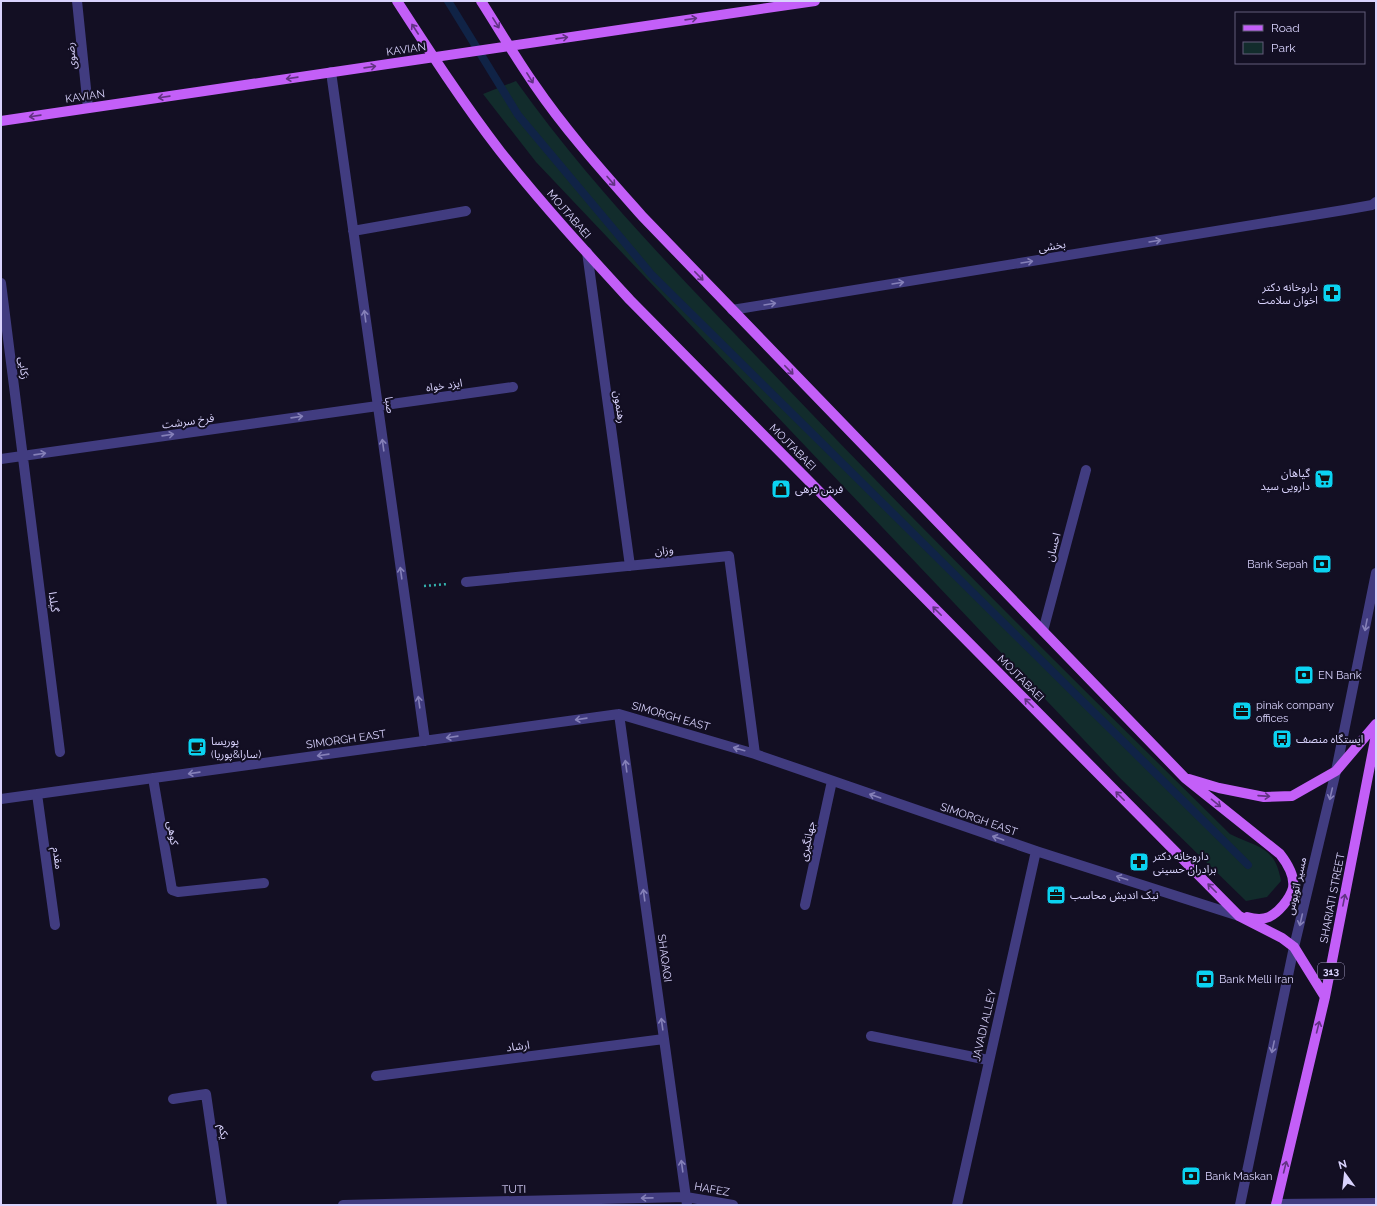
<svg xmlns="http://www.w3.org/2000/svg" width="1377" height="1206" font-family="Raleway,'Noto Sans Arabic',sans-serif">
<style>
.green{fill:#122c2c}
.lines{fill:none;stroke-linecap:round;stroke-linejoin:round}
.stream{stroke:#102346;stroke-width:8}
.path{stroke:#34b0ac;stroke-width:2.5;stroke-dasharray:2 3;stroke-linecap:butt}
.minor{stroke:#413c80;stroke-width:10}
.major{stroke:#c35ff8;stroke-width:10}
.oneway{stroke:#623383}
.oneway2{stroke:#8580b8}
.labels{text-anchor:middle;stroke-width:4;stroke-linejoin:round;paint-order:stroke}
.shield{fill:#130f23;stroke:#9e98bc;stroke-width:1}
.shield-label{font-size:10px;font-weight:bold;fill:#d9d3fd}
.street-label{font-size:11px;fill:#d9d3fd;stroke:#130f23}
.poi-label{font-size:11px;fill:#d9d3fd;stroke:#130f23;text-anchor:start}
</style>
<rect width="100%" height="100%" fill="#130f23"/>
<path class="green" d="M 516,81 C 595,192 691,288 785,386 C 930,538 1080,686 1230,834 C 1258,848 1275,846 1281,881 L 1267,897 L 1246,901 L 1120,778 L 536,162 L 483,94 Z"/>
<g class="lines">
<path class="stream" d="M 448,1 L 518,115 L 651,274 L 1248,865"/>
<path class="path" d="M 424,586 L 448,584"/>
<path class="minor" d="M 77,1 L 88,108
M 331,72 L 425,741
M 353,231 L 466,211
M 587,252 L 630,566
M 1,283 L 60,752
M 732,310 L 1344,210 L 1372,205 L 1376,202
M 1,459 L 513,387
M 466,582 L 729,556 L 755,754
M 1043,631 L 1086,470
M 619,714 L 687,1205
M 153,778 L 172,890 L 178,892 L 264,883
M 37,794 L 55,925
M 1,799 L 619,714 L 755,754 L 1036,851 L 1239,916
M 805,905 L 832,781
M 871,1036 L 988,1060
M 376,1076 L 664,1039
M 173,1099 L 206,1094 L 222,1205
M 1276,1204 L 1376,1203
M 343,1205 L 686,1197 L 733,1205
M 957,1205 L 1036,851
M 1240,1205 L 1294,947 L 1336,771 L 1376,573"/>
<path class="major" d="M 397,1 C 430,52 463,103 500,151 C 541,203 585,251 630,300 L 1239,916 L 1282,938 L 1294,947 L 1325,997
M 481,1 C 499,29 515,57 534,84 C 566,131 604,173 642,216 L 1185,778 L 1280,854 C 1287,863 1295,876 1293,888 C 1290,899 1278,913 1269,917 C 1262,920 1254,919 1247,917
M 1,121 L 815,1
M 1189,779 L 1219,788 L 1264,797 L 1292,796 L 1336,771 L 1376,724
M 1276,1205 L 1325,997 L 1376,735"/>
</g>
<defs><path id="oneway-shaft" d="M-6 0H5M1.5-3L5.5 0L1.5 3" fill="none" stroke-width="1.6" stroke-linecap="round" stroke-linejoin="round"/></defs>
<g class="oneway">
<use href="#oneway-shaft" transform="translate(691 19) rotate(-8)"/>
<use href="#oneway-shaft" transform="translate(496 23) rotate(58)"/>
<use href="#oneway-shaft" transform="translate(415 29) rotate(-123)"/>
<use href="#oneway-shaft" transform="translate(562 38) rotate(-8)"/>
<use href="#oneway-shaft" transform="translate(370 67) rotate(-8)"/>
<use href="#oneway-shaft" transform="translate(292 78) rotate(172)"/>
<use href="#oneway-shaft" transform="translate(530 78) rotate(58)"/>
<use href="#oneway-shaft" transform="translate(164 97) rotate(172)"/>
<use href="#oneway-shaft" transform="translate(35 116) rotate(172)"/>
<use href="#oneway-shaft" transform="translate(611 181) rotate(49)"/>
<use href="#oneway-shaft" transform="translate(699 276) rotate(46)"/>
<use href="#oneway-shaft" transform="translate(789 370) rotate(46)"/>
<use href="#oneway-shaft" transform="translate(937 611) rotate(-135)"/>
<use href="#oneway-shaft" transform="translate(1029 703) rotate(-135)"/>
<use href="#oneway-shaft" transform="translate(1120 796) rotate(-135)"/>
<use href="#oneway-shaft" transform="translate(1264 796) rotate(4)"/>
<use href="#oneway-shaft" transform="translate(1216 803) rotate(39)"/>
<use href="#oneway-shaft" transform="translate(1212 888) rotate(-135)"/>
<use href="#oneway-shaft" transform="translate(1344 900) rotate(-79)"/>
<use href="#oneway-shaft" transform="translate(1318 1027) rotate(-76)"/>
<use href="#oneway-shaft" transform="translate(1285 1167) rotate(-76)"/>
</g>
<g class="oneway2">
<use href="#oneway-shaft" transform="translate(1155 241) rotate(-9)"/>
<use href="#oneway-shaft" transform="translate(1027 262) rotate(-9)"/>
<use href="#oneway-shaft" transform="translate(898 283) rotate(-9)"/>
<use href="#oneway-shaft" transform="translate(770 304) rotate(-9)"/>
<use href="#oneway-shaft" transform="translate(365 316) rotate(-98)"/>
<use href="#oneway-shaft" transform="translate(297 417) rotate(-8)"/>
<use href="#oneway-shaft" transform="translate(168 435) rotate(-8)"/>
<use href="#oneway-shaft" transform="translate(383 445) rotate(-98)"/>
<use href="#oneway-shaft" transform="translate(40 454) rotate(-8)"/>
<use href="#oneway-shaft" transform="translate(401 573) rotate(-98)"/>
<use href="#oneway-shaft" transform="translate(1366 625) rotate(101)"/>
<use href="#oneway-shaft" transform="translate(419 702) rotate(-98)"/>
<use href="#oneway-shaft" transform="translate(581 719) rotate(172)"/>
<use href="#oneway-shaft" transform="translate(452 737) rotate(172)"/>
<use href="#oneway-shaft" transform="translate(739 749) rotate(-164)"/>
<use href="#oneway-shaft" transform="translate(323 755) rotate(172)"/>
<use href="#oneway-shaft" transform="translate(626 766) rotate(-98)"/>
<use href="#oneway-shaft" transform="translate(194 773) rotate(172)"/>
<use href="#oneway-shaft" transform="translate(1331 794) rotate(103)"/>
<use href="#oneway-shaft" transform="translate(875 796) rotate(-161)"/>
<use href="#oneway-shaft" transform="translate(998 838) rotate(-161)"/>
<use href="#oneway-shaft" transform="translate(1122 878) rotate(-162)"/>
<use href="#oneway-shaft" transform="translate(644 895) rotate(-98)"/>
<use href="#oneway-shaft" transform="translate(1301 920) rotate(103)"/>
<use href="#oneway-shaft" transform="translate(662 1024) rotate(-98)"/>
<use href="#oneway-shaft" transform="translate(1273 1047) rotate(102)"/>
<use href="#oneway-shaft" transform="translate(682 1166) rotate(-98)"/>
<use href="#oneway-shaft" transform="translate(647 1198) rotate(179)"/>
</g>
<defs>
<g id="pharmacy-square" transform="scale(1)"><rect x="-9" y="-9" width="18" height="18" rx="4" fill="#0bd3f1" stroke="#130f23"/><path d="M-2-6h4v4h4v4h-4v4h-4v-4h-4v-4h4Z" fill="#111"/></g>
<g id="supermarket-square" transform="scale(1)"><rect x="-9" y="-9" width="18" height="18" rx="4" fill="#0bd3f1" stroke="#130f23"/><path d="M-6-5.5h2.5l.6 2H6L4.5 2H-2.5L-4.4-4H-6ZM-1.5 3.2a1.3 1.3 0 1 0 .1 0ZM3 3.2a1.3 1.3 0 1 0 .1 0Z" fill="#111"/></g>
<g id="shop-square" transform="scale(1)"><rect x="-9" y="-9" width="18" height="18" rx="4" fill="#0bd3f1" stroke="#130f23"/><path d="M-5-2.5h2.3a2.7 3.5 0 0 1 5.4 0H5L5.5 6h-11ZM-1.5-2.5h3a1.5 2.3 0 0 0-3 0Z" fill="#111"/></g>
<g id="bank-square" transform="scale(1)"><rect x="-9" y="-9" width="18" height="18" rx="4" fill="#0bd3f1" stroke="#130f23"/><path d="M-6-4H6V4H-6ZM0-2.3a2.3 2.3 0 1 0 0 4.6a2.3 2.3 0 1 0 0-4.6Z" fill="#111"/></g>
<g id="office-square" transform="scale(1)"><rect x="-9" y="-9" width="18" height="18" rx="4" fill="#0bd3f1" stroke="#130f23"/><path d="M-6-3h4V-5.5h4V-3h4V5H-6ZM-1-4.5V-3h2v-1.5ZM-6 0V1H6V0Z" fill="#111"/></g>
<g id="bus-square" transform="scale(1)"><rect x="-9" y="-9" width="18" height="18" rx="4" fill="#0bd3f1" stroke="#130f23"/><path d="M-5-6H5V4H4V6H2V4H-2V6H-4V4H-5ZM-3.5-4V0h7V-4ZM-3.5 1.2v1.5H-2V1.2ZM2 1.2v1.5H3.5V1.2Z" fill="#111"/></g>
<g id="cafe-square" transform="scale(1)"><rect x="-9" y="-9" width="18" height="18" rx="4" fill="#0bd3f1" stroke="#130f23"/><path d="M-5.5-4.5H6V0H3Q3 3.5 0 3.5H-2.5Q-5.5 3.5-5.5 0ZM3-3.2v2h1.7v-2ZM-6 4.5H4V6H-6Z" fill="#111"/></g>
</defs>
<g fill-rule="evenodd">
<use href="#pharmacy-square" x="1332" y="293"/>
<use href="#supermarket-square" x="1324" y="479"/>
<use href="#shop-square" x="781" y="489"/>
<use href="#bank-square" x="1322" y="564"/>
<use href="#bank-square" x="1304" y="675"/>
<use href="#office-square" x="1242" y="711"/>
<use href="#bus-square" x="1282" y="739"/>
<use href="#cafe-square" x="197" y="747"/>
<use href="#pharmacy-square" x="1139" y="862"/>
<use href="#office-square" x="1056" y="895"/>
<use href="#bank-square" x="1205" y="979"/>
<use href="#bank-square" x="1191" y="1176"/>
</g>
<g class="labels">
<rect class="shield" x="1318" y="963" width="26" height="16" rx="3"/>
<g class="shield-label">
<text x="1331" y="975">313</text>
</g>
<g class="street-label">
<text transform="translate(406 49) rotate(-8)" y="4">KAVIAN</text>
<text transform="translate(71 56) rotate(-96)" y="4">رضوی</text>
<text transform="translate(85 96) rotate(-8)" y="4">KAVIAN</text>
<text transform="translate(569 214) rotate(49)" y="4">MOJTABAEI</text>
<text transform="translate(1052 246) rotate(-9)" y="4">بخشی</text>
<text transform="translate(24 368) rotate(83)" y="4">زکایی</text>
<text transform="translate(444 385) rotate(-8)" y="4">ایزد خواه</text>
<text transform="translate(390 405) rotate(82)" y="4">صبا</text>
<text transform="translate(620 407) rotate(82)" y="4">رهنمون</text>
<text transform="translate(188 421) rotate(-8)" y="4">فرخ سرشت</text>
<text transform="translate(793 447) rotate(45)" y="4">MOJTABAEI</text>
<text transform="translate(1053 547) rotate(-75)" y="4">احسان</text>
<text transform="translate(664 550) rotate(-6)" y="4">وزان</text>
<text transform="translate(54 602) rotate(83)" y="4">گیلدا</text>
<text transform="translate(1021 678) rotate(45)" y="4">MOJTABAEI</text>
<text transform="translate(671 716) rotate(16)" y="4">SIMORGH EAST</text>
<text transform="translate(346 739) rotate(-8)" y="4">SIMORGH EAST</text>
<text transform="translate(979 819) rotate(19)" y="4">SIMORGH EAST</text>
<text transform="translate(173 833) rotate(81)" y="4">کوهی</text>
<text transform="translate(807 841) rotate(-78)" y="4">جهانگیری</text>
<text transform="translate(58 858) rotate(82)" y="4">مقدم</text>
<text transform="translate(1296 886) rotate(-77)" y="4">مسیر اتوبوس</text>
<text transform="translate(1332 898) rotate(-79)" y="4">SHARIATI STREET</text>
<text transform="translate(665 958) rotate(82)" y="4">SHAQAQI</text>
<text transform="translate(984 1025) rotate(-77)" y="4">JAVADI ALLEY</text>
<text transform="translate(518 1046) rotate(-7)" y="4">ارشاد</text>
<text transform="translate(224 1132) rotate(82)" y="4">یکم</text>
<text transform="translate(514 1189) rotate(-1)" y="4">TUTI</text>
<text transform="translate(712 1189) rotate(10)" y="4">HAFEZ</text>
</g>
<g class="poi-label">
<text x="1318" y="291" text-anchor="end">داروخانه دکتر<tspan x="1318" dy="13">اخوان سلامت</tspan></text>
<text x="1310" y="477" text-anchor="end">گیاهان<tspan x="1310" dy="13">دارویی سید</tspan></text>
<text x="795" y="493">فرش فرهی</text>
<text x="1308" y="568" text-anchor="end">Bank Sepah</text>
<text x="1318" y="679">EN Bank</text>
<text x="1256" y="709">pinak company<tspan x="1256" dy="13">offices</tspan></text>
<text x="1296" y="743">ایستگاه منصف</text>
<text x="211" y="745">پوریسا<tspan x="211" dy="13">(سارا&amp;پوریا)</tspan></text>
<text x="1153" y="860">داروخانه دکتر<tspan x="1153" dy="13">برادران حسینی</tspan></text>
<text x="1070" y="899">نیک اندیش محاسب</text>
<text x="1219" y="983">Bank Melli Iran</text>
<text x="1205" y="1180">Bank Maskan</text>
</g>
</g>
<rect width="1377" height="1206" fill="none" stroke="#d9d3fd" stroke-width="4"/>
<rect x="1235" y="12" width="130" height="52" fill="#130f23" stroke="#625d7a"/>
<rect x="1243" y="25" width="20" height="6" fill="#c35ff8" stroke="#625d7a"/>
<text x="1271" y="32" font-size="12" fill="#d9d3fd">Road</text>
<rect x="1243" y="42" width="20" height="12" fill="#122c2c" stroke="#625d7a"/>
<text x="1271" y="52" font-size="12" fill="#d9d3fd">Park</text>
<g transform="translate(1345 1174) rotate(345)" stroke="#130f23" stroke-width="3" paint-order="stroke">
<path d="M0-3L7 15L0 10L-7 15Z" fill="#d9d3fd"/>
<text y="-6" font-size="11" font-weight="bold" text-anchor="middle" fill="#d9d3fd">N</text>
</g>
</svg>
